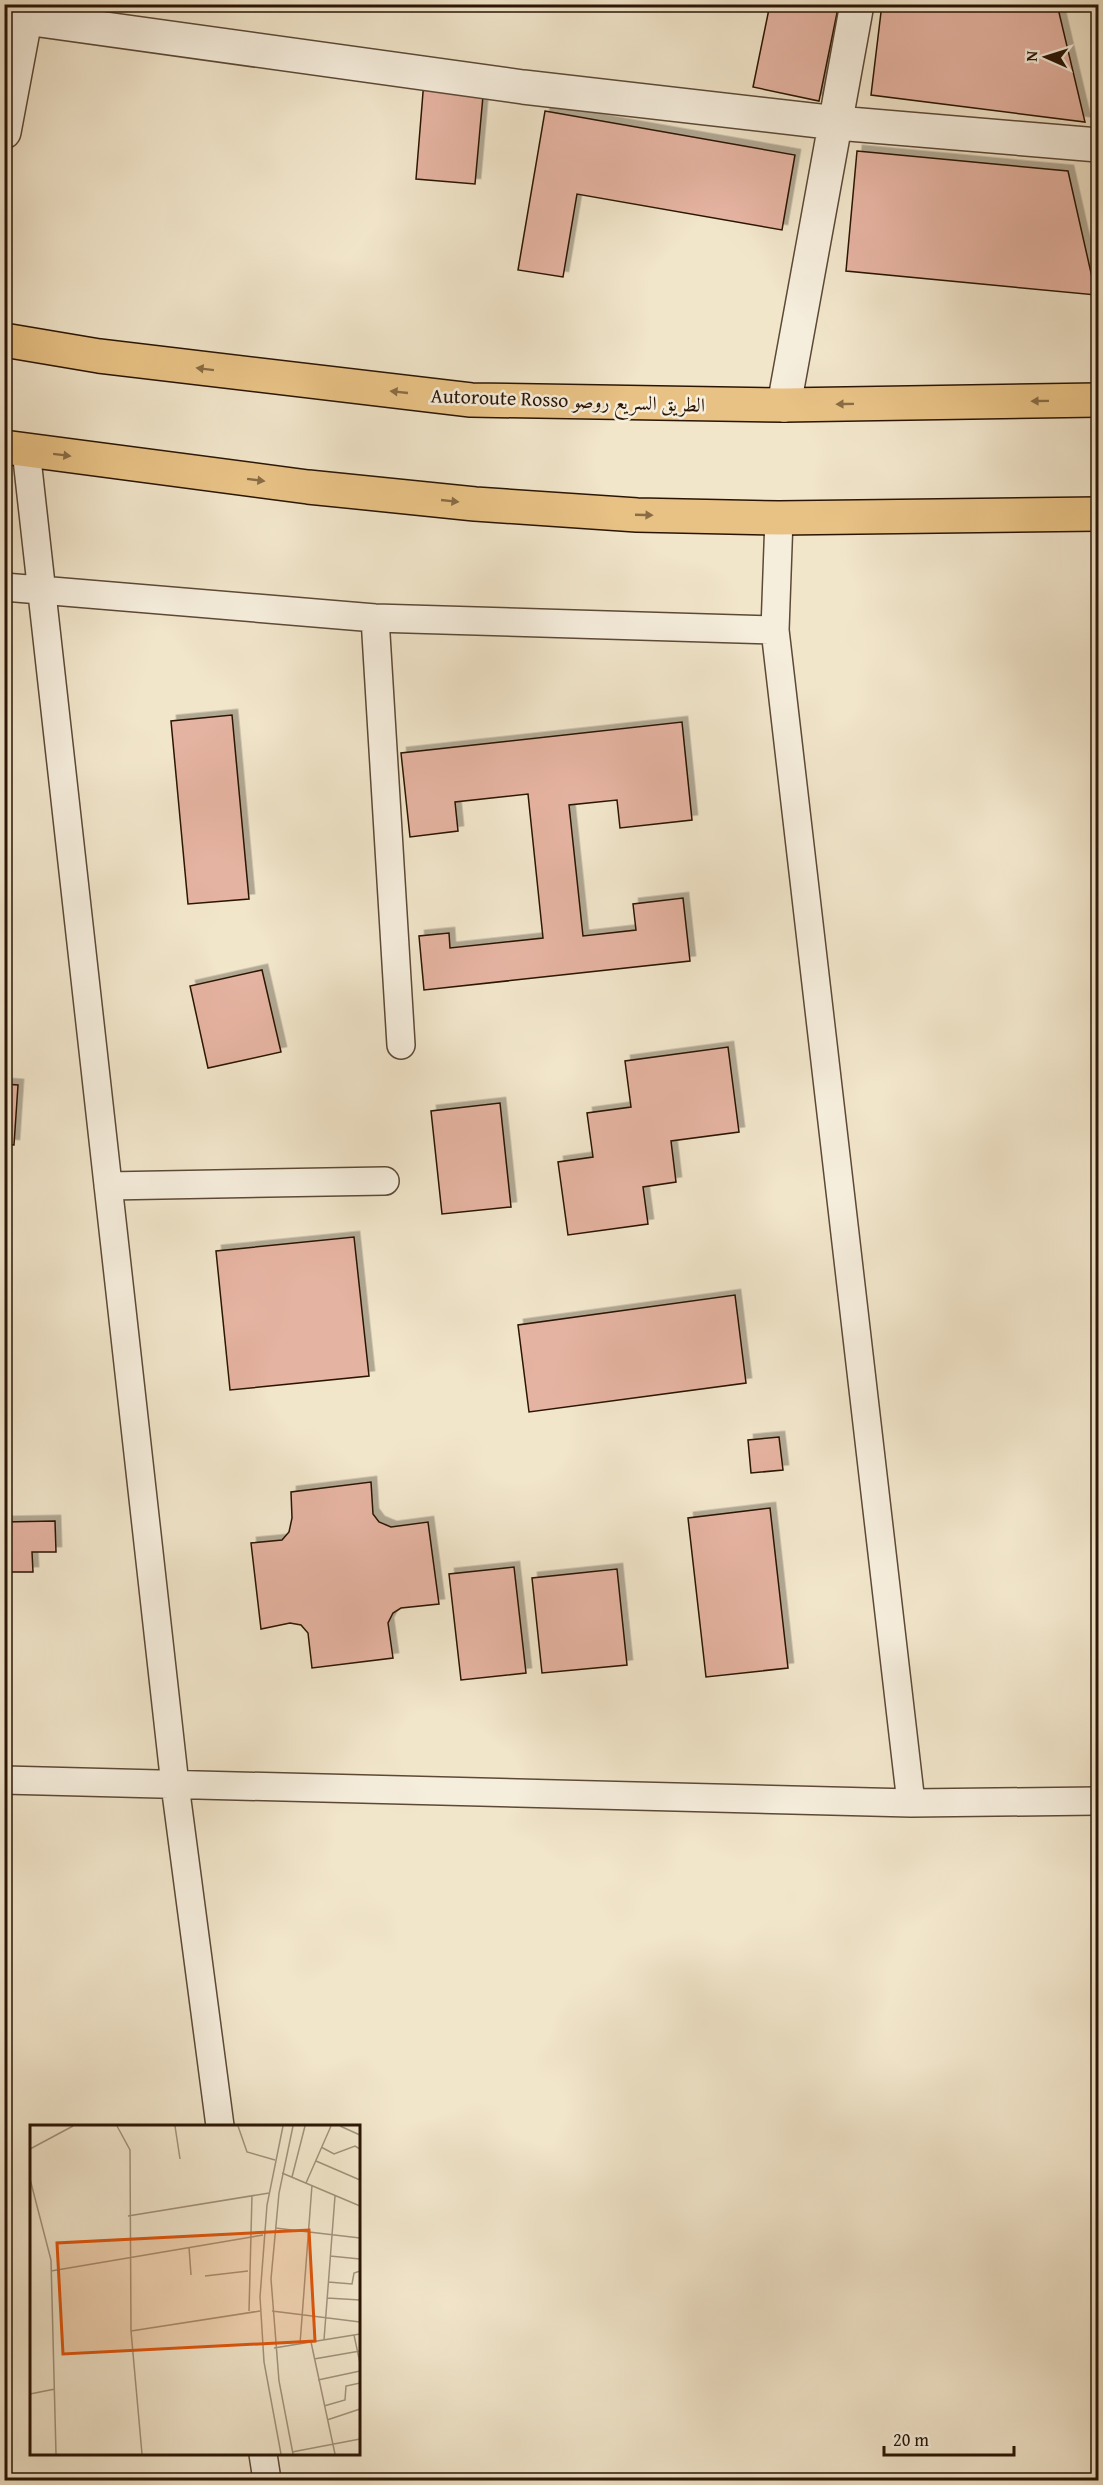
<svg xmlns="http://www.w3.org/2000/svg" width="1103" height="2485" font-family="'Gentium Book Plus',Amiri,serif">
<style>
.building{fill:#e5b3a1;stroke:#2a1505;stroke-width:1.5;filter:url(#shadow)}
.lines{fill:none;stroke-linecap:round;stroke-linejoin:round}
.service-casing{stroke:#5c4936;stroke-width:30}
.minor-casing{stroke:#5c4936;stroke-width:36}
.trunk-casing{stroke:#2a1505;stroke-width:36}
.service{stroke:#f6eedd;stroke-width:27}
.minor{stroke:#f6eedd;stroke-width:33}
.trunk{stroke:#e8c285;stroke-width:33}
.oneway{fill:#896c45}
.labels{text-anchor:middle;stroke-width:5;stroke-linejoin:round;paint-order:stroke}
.street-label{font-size:20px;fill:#2a1505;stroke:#f6eedd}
.inset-road{fill:none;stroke:#a1927b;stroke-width:1.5}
.view{fill:#de560c;fill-opacity:0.15;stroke:#de560c;stroke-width:3}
.inset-edge{fill:none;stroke:#2a1505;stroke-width:3}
</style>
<defs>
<filter id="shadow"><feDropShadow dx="5.5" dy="-5.5" stdDeviation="0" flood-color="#0004"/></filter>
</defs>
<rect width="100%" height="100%" fill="#f1e5ca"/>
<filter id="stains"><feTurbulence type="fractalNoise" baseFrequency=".00333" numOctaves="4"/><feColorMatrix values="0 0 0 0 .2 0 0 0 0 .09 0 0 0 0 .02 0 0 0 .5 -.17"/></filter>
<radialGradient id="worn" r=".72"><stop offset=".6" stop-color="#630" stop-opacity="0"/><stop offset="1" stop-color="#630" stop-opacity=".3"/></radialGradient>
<path class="building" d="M 770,4 L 821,4 L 838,8 L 819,101 L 753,87 Z
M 882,4 L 1057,4 L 1085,122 L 871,95 Z
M 424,80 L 484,85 L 475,184 L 416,179 Z
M 545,111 L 795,155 L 782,230 L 577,194 L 563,277 L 518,270 Z
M 857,151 L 1068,171 L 1096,295 L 846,271 Z
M 232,715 L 249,899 L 188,904 L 171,721 Z
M 682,722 L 692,820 L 620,828 L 617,800 L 569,805 L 583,936 L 636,930 L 633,904 L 683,898 L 690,961 L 424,990 L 419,936 L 449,933 L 450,948 L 543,938 L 528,794 L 455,802 L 458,831 L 410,837 L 401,753 Z
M 262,970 L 281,1052 L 208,1068 L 190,986 Z
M 728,1047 L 739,1132 L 671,1141 L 676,1182 L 643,1187 L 648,1224 L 568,1235 L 558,1162 L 593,1157 L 587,1113 L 631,1107 L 625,1061 Z
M 4,1084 L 18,1085 L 14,1145 L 4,1144 Z
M 500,1103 L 511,1207 L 442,1214 L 431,1111 Z
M 354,1237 L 369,1376 L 230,1390 L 216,1251 Z
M 735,1295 L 746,1383 L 529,1412 L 518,1325 Z
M 779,1437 L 783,1470 L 751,1473 L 748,1440 Z
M 371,1482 L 373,1514 L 379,1522 L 391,1527 L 428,1522 L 439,1604 L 401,1608 L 393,1613 L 388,1623 L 393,1658 L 312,1668 L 308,1633 L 301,1625 L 290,1623 L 261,1629 L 251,1543 L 282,1540 L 289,1532 L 292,1518 L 291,1492 Z
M 770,1508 L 788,1668 L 706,1677 L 688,1518 Z
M 55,1521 L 56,1552 L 32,1552 L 33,1572 L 4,1572 L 4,1522 Z
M 514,1567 L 526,1673 L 461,1680 L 449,1574 Z
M 617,1569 L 627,1665 L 542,1673 L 532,1578 Z"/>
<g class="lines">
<g class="service-casing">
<path id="service" d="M 26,450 L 175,1785 L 220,2126
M 779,518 L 775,630 L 911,1803
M 4,587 L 375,618 L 775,630
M 375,618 L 401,1045
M 108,1186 L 385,1181
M 4,1780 L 911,1803 L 1098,1801
M 263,2454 L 267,2480"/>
</g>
<g class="minor-casing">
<path id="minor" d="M 4,15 L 523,87 L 837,123 L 1098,145
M 4,132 L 28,4
M 784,405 L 857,4"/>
</g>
<g class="trunk-casing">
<path id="trunk" d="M 4,340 L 99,356 L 471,400 L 784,405 L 1098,400
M 4,447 L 308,487 L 475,504 L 637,515 L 779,518 L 1098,514"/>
</g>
<use href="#service" class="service"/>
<use href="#minor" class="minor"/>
<use href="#trunk" class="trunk"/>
</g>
<defs><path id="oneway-solid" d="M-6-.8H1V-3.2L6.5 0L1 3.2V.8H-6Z" transform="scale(1.5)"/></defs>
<g class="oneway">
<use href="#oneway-solid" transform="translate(205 369) rotate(-173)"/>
<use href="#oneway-solid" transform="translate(399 392) rotate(-174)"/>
<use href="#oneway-solid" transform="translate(1040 401) rotate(179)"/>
<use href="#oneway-solid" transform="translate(845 404) rotate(179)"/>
<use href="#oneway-solid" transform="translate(62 455) rotate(7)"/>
<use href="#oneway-solid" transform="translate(256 480) rotate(7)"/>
<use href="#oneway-solid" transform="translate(450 501) rotate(6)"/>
<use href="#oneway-solid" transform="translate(644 515) rotate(2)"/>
</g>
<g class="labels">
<g class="street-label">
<text transform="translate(568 400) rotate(2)" y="7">Autoroute Rosso الطريق السريع روصو</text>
</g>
</g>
<g transform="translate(30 2125)">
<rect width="330" height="330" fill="#f1e5ca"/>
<path class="inset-road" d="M 87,1 L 100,25 L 101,206 L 112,329M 145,1 L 150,34M 208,1 L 217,27 L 245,35M 310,1 L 330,10M 291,22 L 304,29 L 325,21 L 330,24M 0,24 L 43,1M 286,36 L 330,55M 252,48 L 330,81M 262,52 L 275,1M 0,54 L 21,135 L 26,329M 276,58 L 301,1M 98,91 L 239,68M 245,103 L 330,113M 159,122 L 161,150M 300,131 L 330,134M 21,146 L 233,110M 175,151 L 218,146M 298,157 L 322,159 L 324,148 L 330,146M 297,173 L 330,175M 219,186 L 222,70M 242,186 L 330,197M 101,206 L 230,186M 324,210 L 330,238M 294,215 L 305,71M 281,217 L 305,329M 270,219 L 282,60M 244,223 L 330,209M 284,234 L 330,226M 288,255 L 330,246M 0,269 L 25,264M 294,281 L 315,275 L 316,261 L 330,258M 297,295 L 330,284M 262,327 L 330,314M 251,329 L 234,237 L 230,172 L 237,80 L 253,1M 263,329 L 249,256 L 241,154 L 249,68 L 263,1"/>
<path class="view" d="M 279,105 L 285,216 L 33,229 L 27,118 Z"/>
<rect width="330" height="330" class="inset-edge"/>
</g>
<rect width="1103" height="2485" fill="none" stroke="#f1e5ca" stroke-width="24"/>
<rect x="6" y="6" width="1091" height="2473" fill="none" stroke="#2a1505" stroke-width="3"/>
<rect x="12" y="12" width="1079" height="2461" fill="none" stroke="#2a1505" stroke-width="1.5"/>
<g transform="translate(1046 57) rotate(273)" stroke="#f6eedd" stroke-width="4.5" paint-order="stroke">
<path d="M0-4.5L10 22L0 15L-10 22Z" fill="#2a1505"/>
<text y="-9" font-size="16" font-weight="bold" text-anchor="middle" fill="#2a1505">N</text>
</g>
<path d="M884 2446v9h130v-9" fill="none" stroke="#2a1505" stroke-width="3"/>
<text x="893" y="2446" font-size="18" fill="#2a1505" stroke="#f6eedd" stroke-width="4.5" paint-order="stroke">20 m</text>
<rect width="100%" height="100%" filter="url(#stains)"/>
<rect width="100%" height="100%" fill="url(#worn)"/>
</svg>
